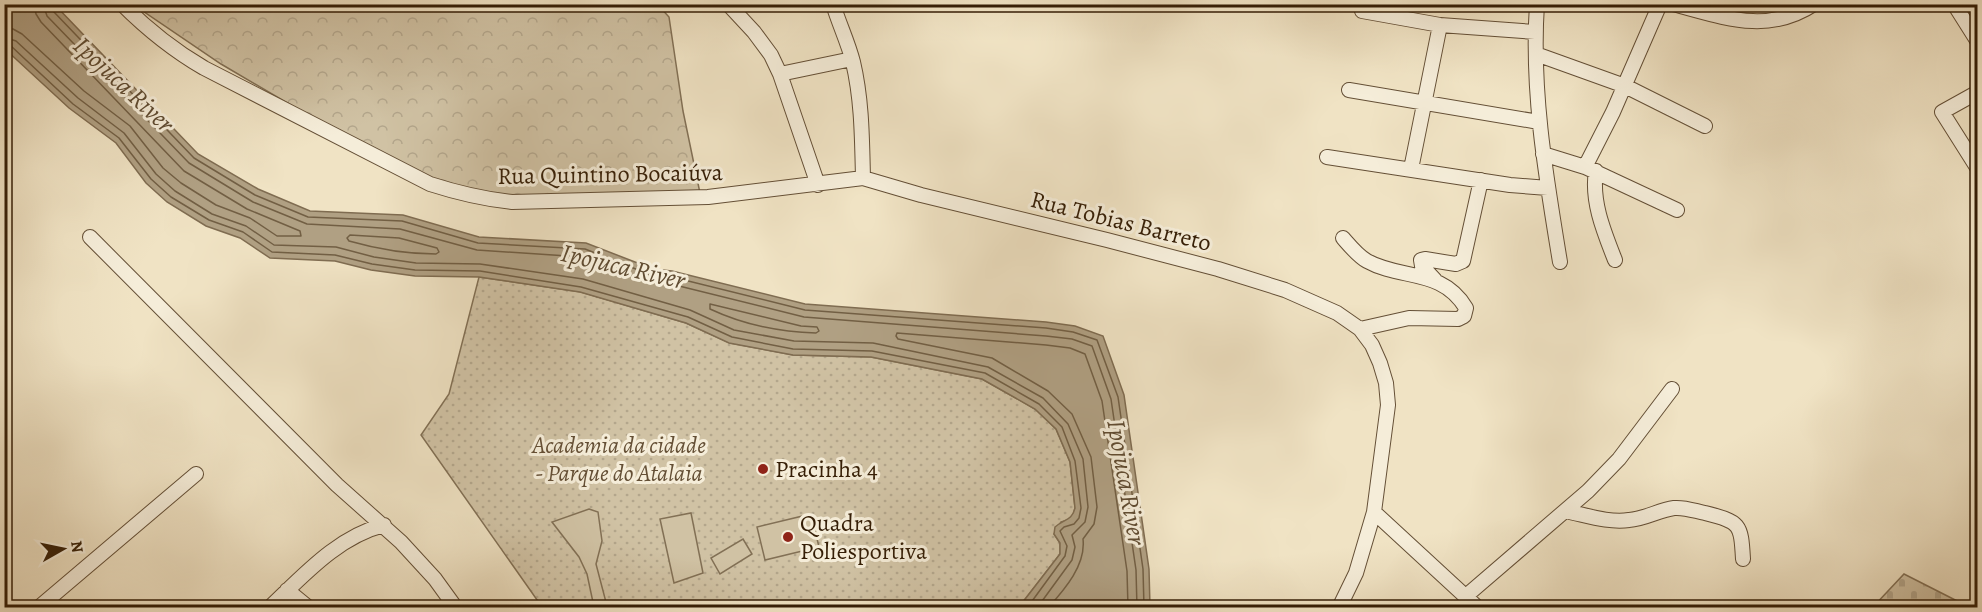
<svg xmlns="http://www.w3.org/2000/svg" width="1982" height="612" font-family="Alegreya,serif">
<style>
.forest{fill:url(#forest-crowns);stroke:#827055;stroke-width:1.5}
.cemetery{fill:url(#cemetery-stones);stroke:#827055;stroke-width:1.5}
.park{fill:url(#park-dots);stroke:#827055;stroke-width:1.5}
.pitch{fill:#d0c2a4;stroke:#827055;stroke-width:1.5}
.water{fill:#b0a083;stroke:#7f6c51;stroke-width:1.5}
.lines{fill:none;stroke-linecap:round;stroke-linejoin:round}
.shore{stroke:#725f44;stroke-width:1.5}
.minor-casing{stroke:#644f36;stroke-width:16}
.minor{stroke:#f5edd9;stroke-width:14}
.poi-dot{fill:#8f2418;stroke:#f5edd9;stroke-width:2}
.labels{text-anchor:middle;stroke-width:6;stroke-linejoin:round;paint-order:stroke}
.street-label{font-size:24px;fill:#351e06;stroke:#f5edd9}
.park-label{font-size:24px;font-style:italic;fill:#644f35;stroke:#f5edd9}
.poi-label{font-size:24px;fill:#351e06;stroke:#f5edd9;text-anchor:start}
.water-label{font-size:26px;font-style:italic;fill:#604c32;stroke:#f5edd9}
</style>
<defs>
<pattern id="forest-crowns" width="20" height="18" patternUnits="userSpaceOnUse" patternTransform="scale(1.5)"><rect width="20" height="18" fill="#d0c2a4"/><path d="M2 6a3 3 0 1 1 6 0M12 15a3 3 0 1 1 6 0" fill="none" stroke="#b3a68c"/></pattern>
<pattern id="cemetery-stones" width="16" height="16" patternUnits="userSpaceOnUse" patternTransform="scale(1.5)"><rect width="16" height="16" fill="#d0c2a4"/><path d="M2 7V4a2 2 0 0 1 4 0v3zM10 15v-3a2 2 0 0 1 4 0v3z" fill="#b3a68c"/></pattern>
<pattern id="park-dots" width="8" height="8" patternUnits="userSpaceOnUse" patternTransform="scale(1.5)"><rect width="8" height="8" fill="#d0c2a4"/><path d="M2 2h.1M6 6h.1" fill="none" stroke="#b3a68c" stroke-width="1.8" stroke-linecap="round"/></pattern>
</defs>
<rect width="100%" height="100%" fill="#f0e3c4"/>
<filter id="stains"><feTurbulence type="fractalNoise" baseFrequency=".00333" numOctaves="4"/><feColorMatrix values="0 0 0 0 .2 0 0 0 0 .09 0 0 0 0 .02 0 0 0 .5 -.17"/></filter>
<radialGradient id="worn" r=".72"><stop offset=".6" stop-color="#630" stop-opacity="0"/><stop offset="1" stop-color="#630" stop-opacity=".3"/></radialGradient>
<path class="forest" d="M 134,5 L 658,5 L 669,17 L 683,111 L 700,193 L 503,198 L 424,183 L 221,64 Z"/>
<path class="cemetery" d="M 1904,574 L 1969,607 L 1873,607 Z"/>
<path class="park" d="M 479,277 L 581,292 L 686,323 L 730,343 L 793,355 L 871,357 L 982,379 L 1035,409 L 1056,429 L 1070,462 L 1075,508 C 1073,517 1071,520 1061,522 L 1054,534 L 1060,543 L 1060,554 L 1019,607 L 542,607 L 421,435 L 449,394 Z"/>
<path class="pitch" d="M 589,509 L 598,512 L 602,541 L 596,564 L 607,606 L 594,607 L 587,574 L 579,557 L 552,522 Z
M 691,513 L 703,573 L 674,583 L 660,519 Z
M 811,514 L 819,547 L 765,560 L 757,527 Z
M 743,539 L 752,554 L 720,574 L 711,558 Z"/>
<path class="water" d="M 4,5 L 55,5 L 198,154 L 258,189 L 310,211 L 403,215 L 479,237 L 586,243 L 653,269 L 672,271 L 805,304 L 1046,322 L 1075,326 L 1103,336 L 1124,395 L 1149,569 L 1150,607 L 1019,607 L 1060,554 L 1060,543 L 1054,534 L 1055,527 C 1064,519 1072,521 1075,508 L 1070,462 L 1056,429 L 1035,409 L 982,379 L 871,357 L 793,355 L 729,343 L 686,323 L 580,292 L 479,277 L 415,276 L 371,270 L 335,261 L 270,258 L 240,238 L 206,226 L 167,202 L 146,183 L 116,143 L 69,108 L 5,49 Z"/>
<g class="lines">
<path class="shore" d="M 43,4 L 47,16 L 189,163 L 253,202 L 307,224 L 400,229 L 477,250 L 583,257 L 649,282 L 671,284 L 804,317 L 1046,336 L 1072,339 L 1092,346 L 1111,399 L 1136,570 L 1137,608
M 51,4 L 53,11 L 194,158 L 255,195 L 308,217 L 402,221 L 478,243 L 585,249 L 651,275 L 672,277 L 805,310 L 1046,328 L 1073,332 L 1097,340 L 1118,397 L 1143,569 L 1144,608
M 4,28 L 13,29 L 22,34 L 84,91 L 130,126 L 163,168 L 181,183 L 216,205 L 250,218 L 277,236 L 301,236 L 300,231 L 247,209 L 184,171 L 41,22 L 36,14 L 34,4
M 4,37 L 16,41 L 78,98 L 124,133 L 156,174 L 175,191 L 212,214 L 246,226 L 274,245 L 336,247 L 374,257 L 416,263 L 480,264 L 583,279 L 690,310 L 734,330 L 794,341 L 873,343 L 988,367 L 1043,398 L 1068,424 L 1083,459 L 1088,507 L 1085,522 L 1072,535 L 1075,547 L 1072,560 L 1037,608
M 4,45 L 11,46 L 73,104 L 119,138 L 151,179 L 171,197 L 209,220 L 243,232 L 272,252 L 335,255 L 372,264 L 415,270 L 480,271 L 581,287 L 688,317 L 732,337 L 793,349 L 872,351 L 985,373 L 1039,404 L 1062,427 L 1075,461 L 1081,508 L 1079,518 L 1074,524 L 1064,527 L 1060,531 L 1067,546 L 1065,556 L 1027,608
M 350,235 L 399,238 L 437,248 L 439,252 L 436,254 C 406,254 377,249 349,241 L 347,238 Z
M 710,304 L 801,326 L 817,327 L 819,331 L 816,333 C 779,332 744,325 710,309 Z
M 1048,608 C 1065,589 1086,565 1083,539 L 1094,524 L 1097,507 L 1091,457 L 1072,414 L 1048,391 L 992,358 L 898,339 L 896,336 L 897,333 L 1046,345 L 1070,348 L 1085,354 L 1102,401 L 1127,571 L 1128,608"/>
<g class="minor-casing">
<path id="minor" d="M 122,4 C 147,29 173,50 204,68 L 430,184 C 458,193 483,199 512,202 L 708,197 L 863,178 L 921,195 L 1107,240 L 1218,269 L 1285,290 L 1337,313 L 1360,329 L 1372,345 L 1380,363 L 1386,383 L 1388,405 L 1374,512 L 1356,573 L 1339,608
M 728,4 L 754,32 L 771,55 L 780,74 L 818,185
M 833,4 C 839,24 848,42 853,62 C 862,100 862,139 863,178
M 1537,4 C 1531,91 1546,177 1560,262
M 1673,4 C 1723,17 1767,35 1814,4
M 1954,4 L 1978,42
M 1362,11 L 1440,25 L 1535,32
M 1536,54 L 1625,86 L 1705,126
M 780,74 L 852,59
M 1349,90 L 1539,122
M 1978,92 L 1942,112 L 1978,169
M 1543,154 L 1585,167 L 1677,210
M 1327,157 L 1510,185 L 1548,188
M 1585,167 L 1613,112 L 1660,4
M 1411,169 L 1440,25
M 1596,171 C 1591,201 1604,232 1615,260
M 90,237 L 337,485 L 401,542 L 435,579 L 456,608
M 1343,238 C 1350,246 1358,256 1367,261 C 1401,280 1442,268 1466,308 L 1464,316 L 1458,319 L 1409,318 L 1360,329
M 1435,280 L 1422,266 L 1421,260 L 1425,259 L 1456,264 L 1463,261 L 1481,180
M 1565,511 C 1586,515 1608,523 1629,520 C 1645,519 1659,510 1674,508 C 1685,507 1695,511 1705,513 C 1740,522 1741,523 1743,559
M 1374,512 L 1478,608
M 287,590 L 309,608
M 1466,596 L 1588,491 L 1619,459 L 1672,389
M 38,608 L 196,474
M 269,608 C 303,576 337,537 384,525"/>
</g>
<use href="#minor" class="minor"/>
</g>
<g class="poi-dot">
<circle cx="763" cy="469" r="6"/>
<circle cx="788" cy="537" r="6"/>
</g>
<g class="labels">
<g class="street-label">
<text transform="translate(610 174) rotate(-1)" y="8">Rua Quintino Bocaiúva</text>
<text transform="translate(1121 221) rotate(14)" y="8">Rua Tobias Barreto</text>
</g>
<g class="park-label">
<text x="619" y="453">Academia da cidade<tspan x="619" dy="28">- Parque do Atalaia</tspan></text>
</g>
<g class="poi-label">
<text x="775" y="477">Pracinha 4</text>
<text x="800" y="531">Quadra<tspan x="800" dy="28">Poliesportiva</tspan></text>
</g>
<g class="water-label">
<text transform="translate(124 84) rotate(43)" y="9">Ipojuca River</text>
<text transform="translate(623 266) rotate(13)" y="9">Ipojuca River</text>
<text transform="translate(1127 482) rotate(80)" y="9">Ipojuca River</text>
</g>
</g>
<rect width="1982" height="612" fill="none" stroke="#f0e3c4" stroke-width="24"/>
<rect x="6" y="6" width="1970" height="600" fill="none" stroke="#351e06" stroke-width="3"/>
<rect x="12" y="12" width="1958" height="588" fill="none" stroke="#351e06" stroke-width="1.5"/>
<g transform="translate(63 549) rotate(81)" stroke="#f5edd9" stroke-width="4.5" paint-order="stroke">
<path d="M0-4.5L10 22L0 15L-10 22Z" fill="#351e06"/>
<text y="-9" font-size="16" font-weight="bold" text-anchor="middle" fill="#351e06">N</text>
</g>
<rect width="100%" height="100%" filter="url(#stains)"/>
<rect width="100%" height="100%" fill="url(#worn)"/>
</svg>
